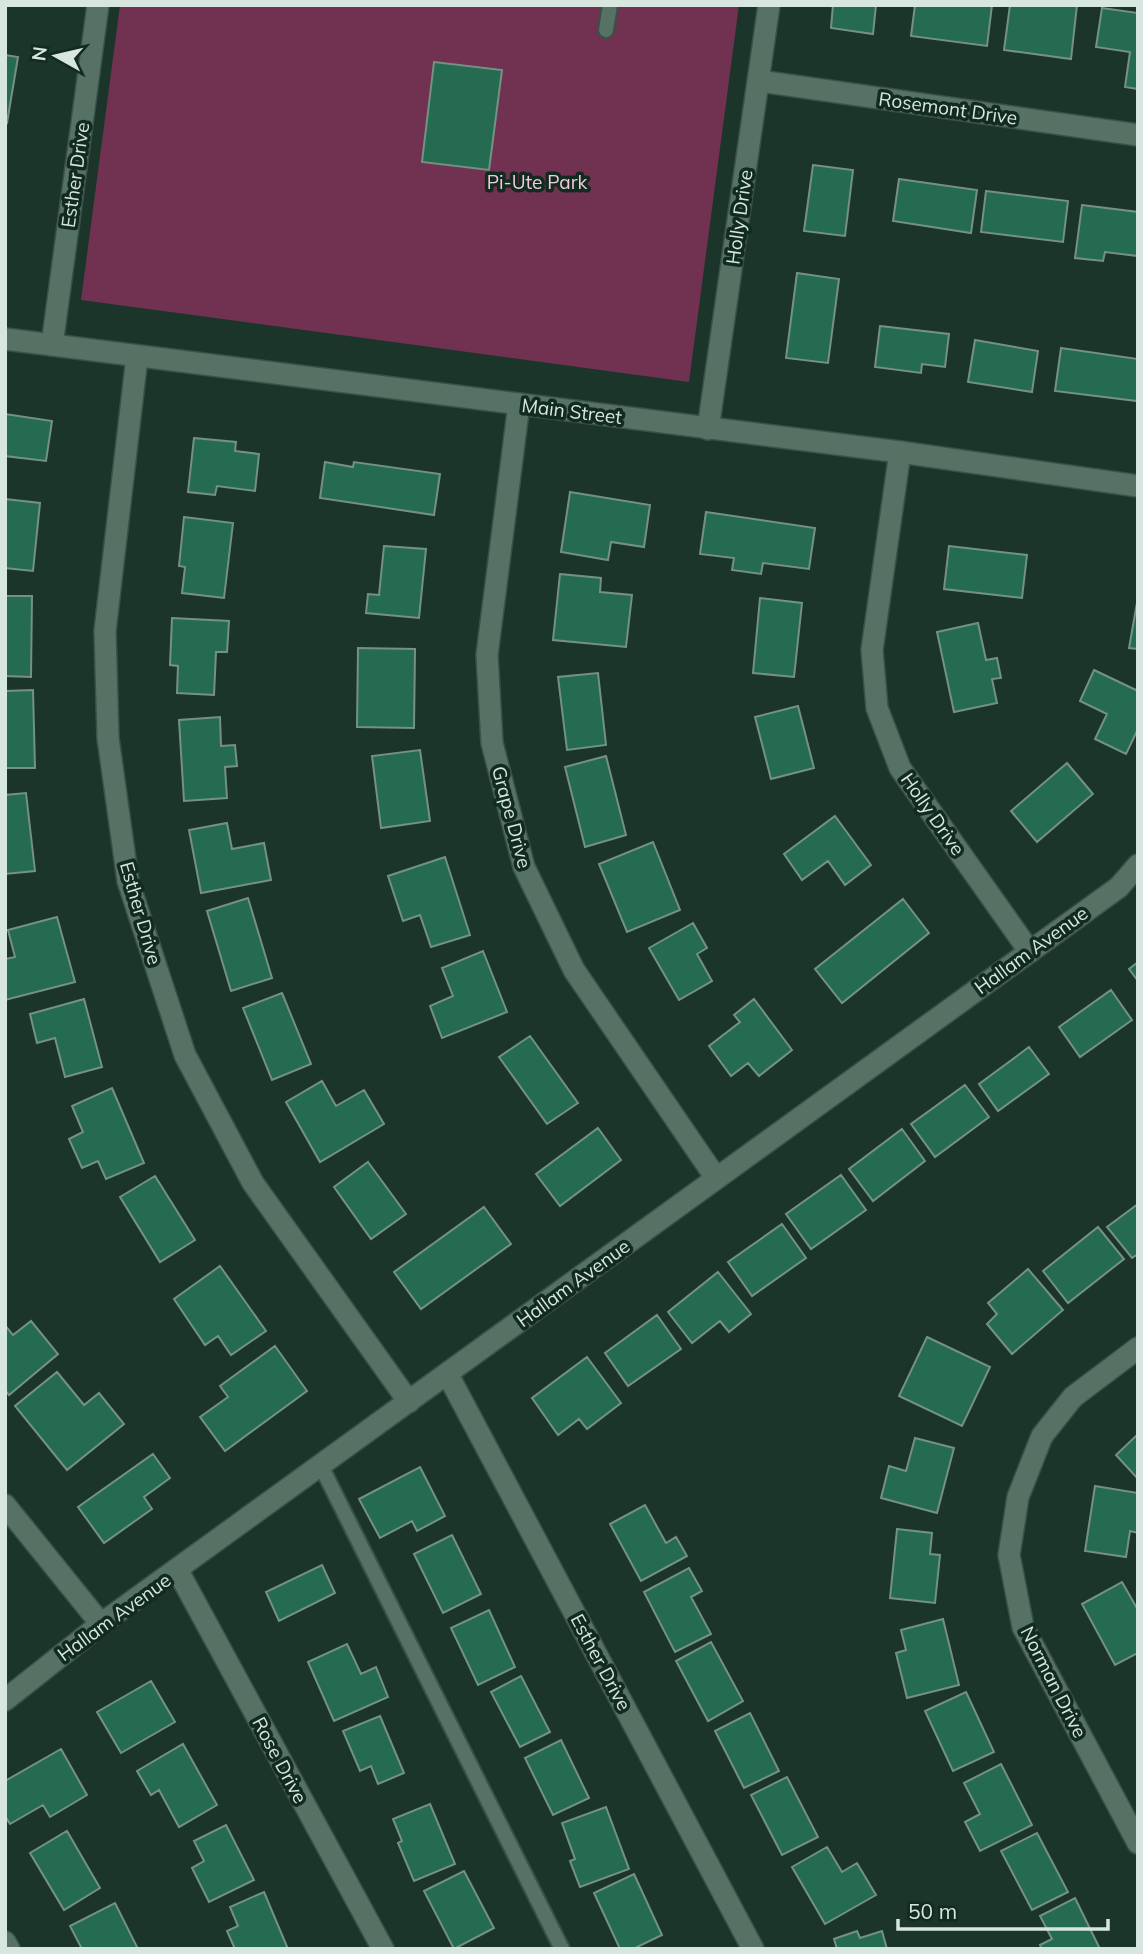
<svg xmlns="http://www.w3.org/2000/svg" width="1143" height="1954" font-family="Mulish,sans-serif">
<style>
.green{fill:#713150}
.building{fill:#246b52;stroke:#759184;stroke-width:2}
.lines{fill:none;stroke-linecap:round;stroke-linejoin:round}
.service-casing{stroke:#3a5148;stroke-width:18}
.minor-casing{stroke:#3a5148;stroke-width:24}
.secondary-casing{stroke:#3a5148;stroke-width:24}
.service{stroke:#567265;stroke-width:14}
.minor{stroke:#567265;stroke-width:21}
.secondary{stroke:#567265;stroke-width:21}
.labels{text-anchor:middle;stroke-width:7;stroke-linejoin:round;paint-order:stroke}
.street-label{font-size:19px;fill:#d7e6df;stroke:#112b21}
.park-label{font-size:19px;fill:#f4c9da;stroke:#112b21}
</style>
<rect width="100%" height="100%" fill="#1b352b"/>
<path class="green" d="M 120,5 L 739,5 L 689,382 L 81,300 Z"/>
<path class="building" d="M 833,5 L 876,5 L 873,34 L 831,28 Z
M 915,5 L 992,5 L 987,46 L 911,36 Z
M 1010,5 L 1077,5 L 1071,59 L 1004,50 Z
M 1102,8 L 1138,13 L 1138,89 L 1125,87 L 1130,52 L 1096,47 Z
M 5,55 L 18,57 L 7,123 L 5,122 Z
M 434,62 L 502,70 L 489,170 L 422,162 Z
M 813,165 L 853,170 L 845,236 L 804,231 Z
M 899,179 L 977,190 L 971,233 L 893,221 Z
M 986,191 L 1068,201 L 1063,242 L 981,232 Z
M 1082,205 L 1138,212 L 1138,256 L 1105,252 L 1103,261 L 1075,258 Z
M 797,273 L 839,279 L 828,363 L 786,358 Z
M 880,326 L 949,334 L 945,367 L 922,364 L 921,373 L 875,367 Z
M 975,340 L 1038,351 L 1032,392 L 968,382 Z
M 1061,348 L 1138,359 L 1137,401 L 1055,391 Z
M 5,414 L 52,421 L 46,461 L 5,456 Z
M 194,438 L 236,442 L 235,451 L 259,454 L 255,491 L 217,486 L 215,495 L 188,492 Z
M 325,462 L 353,467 L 354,462 L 440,474 L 434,515 L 320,498 Z
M 570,492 L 650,505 L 644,547 L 611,542 L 608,560 L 561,552 Z
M 5,499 L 40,503 L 33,571 L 5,568 Z
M 706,512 L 815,528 L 809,569 L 763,563 L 761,574 L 732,570 L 734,558 L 700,554 Z
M 184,517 L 233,523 L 224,598 L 182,593 L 185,567 L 179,566 Z
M 384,546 L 426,549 L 419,618 L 366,613 L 368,594 L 379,595 Z
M 949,546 L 1027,555 L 1022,598 L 944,589 Z
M 560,574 L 601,578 L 600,592 L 632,595 L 626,647 L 553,640 Z
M 5,596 L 32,596 L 31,677 L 5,676 Z
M 1138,597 L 1138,649 L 1129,648 Z
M 760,598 L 802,603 L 794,677 L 753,673 Z
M 172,618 L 229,621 L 227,652 L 216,652 L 214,695 L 177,693 L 178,666 L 170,665 Z
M 978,623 L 986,660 L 997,658 L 1001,678 L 992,679 L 997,703 L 954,712 L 937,632 Z
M 358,648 L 415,649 L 414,728 L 357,727 Z
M 1094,670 L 1138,691 L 1138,729 L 1126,754 L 1095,739 L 1107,714 L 1080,701 Z
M 598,673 L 606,745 L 567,750 L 558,677 Z
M 33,690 L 35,768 L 5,768 L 5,691 Z
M 798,706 L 814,768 L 771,779 L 755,717 Z
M 220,717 L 221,746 L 235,745 L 237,766 L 225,767 L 227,798 L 184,801 L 179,720 Z
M 420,750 L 430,821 L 381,828 L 372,756 Z
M 606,756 L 626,835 L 585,847 L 565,767 Z
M 1067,763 L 1093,794 L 1037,842 L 1011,811 Z
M 26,793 L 35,871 L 5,874 L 5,795 Z
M 835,816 L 871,865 L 845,885 L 828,861 L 802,880 L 784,854 Z
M 227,823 L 232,849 L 264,843 L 271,880 L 201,893 L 189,830 Z
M 653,842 L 680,910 L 627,932 L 599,864 Z
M 445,857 L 470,935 L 431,947 L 420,915 L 403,921 L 388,876 Z
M 248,898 L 272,978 L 231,991 L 207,911 Z
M 903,899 L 929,933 L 842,1003 L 815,969 Z
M 57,917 L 75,982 L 5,1000 L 5,959 L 15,957 L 8,930 Z
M 693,923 L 707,948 L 697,954 L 712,981 L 679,1000 L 649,948 Z
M 483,951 L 507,1012 L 442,1038 L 430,1006 L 453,996 L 442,968 Z
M 1138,962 L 1138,981 L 1129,969 Z
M 1111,990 L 1132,1020 L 1080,1057 L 1059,1027 Z
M 282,993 L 311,1064 L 272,1080 L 243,1008 Z
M 84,999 L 102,1067 L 65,1077 L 55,1038 L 37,1043 L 30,1014 Z
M 754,999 L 792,1050 L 759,1076 L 748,1063 L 731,1076 L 709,1046 L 740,1022 L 734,1015 Z
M 530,1036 L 578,1103 L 547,1124 L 499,1057 Z
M 1029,1047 L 1049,1074 L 998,1111 L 979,1084 Z
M 322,1081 L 336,1106 L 364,1090 L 384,1124 L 320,1162 L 286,1102 Z
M 965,1085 L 989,1117 L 935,1157 L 911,1124 Z
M 112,1088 L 144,1163 L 106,1179 L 98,1161 L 82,1168 L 69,1139 L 83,1132 L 72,1106 Z
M 598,1128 L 621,1160 L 560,1206 L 536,1174 Z
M 902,1129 L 925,1161 L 873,1201 L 849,1169 Z
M 368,1162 L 406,1214 L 371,1239 L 334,1187 Z
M 841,1175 L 866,1210 L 811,1249 L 786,1214 Z
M 155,1176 L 195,1240 L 160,1262 L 120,1197 Z
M 1138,1204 L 1138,1254 L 1132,1258 L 1107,1227 Z
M 484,1207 L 511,1244 L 421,1309 L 394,1272 Z
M 782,1224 L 806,1258 L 752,1296 L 728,1262 Z
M 1098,1227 L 1124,1259 L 1068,1303 L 1043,1271 Z
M 220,1266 L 266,1331 L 231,1355 L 218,1336 L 205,1345 L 174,1299 Z
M 1028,1269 L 1063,1310 L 1012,1354 L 987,1324 L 997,1314 L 988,1303 Z
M 718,1272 L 751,1314 L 729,1332 L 720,1321 L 692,1343 L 668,1312 Z
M 657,1315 L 681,1349 L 628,1386 L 605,1353 Z
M 31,1321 L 58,1354 L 9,1395 L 5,1390 L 5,1325 L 13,1335 Z
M 927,1337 L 990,1367 L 962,1426 L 899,1396 Z
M 275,1346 L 307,1391 L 225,1451 L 200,1417 L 228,1397 L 220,1386 Z
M 587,1357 L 621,1403 L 587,1429 L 579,1419 L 558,1435 L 532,1398 Z
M 57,1372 L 84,1405 L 99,1393 L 124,1424 L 67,1470 L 15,1406 Z
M 1138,1434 L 1138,1479 L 1116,1455 Z
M 915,1438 L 954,1448 L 937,1513 L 881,1498 L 889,1466 L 906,1471 Z
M 153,1454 L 170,1478 L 144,1497 L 152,1509 L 104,1543 L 78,1507 Z
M 420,1467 L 445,1516 L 417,1531 L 412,1521 L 380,1538 L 359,1499 Z
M 1095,1486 L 1138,1493 L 1138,1533 L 1130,1531 L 1126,1557 L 1085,1551 Z
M 645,1505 L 666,1543 L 676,1537 L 687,1556 L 641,1581 L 610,1524 Z
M 897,1529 L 932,1533 L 930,1554 L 940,1555 L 935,1603 L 890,1598 Z
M 452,1535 L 481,1594 L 443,1613 L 414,1554 Z
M 322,1565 L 335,1593 L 279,1621 L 266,1592 Z
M 689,1568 L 702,1591 L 691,1597 L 711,1634 L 675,1652 L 644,1592 Z
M 1122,1582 L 1138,1610 L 1138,1653 L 1115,1665 L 1082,1604 Z
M 489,1610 L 515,1667 L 478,1685 L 451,1628 Z
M 943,1619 L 959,1685 L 907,1698 L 896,1653 L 906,1650 L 901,1630 Z
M 711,1642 L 743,1701 L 708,1721 L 676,1661 Z
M 347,1644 L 361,1674 L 376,1667 L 388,1697 L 334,1721 L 308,1662 Z
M 521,1676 L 550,1732 L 520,1747 L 491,1692 Z
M 151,1681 L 175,1722 L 121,1753 L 97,1712 Z
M 966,1692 L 994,1752 L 953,1771 L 925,1711 Z
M 750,1713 L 779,1771 L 744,1788 L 715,1731 Z
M 380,1716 L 404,1773 L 378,1784 L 371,1766 L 360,1771 L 343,1731 Z
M 561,1740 L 589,1798 L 553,1815 L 525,1758 Z
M 183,1744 L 217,1805 L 179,1827 L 159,1790 L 151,1795 L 137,1771 Z
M 61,1749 L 87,1795 L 50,1817 L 43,1805 L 10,1824 L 5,1816 L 5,1781 Z
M 1001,1764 L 1032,1825 L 980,1851 L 965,1822 L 980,1814 L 964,1783 Z
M 787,1777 L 818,1837 L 782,1855 L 751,1795 Z
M 430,1804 L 455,1864 L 414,1881 L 398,1843 L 402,1841 L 393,1819 Z
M 606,1807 L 629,1869 L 580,1887 L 570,1861 L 575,1859 L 562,1823 Z
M 226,1825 L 254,1880 L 209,1902 L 192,1868 L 204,1861 L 194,1841 Z
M 67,1831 L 100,1888 L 64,1910 L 30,1853 Z
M 1037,1833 L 1068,1892 L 1032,1910 L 1001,1851 Z
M 827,1847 L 842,1872 L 857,1863 L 876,1895 L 825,1924 L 792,1867 Z
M 464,1871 L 494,1928 L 454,1949 L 424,1891 Z
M 634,1874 L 662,1935 L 633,1949 L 620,1949 L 594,1893 Z
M 264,1892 L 288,1949 L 235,1949 L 227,1931 L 238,1926 L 230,1907 Z
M 1075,1898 L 1100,1949 L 1042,1949 L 1040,1945 L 1052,1939 L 1040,1916 Z
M 115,1903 L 138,1949 L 82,1949 L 70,1926 Z
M 857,1931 L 860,1938 L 882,1931 L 887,1949 L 837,1949 L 834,1939 Z"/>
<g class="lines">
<g class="service-casing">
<path id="service" d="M 606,30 L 610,5
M 321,1466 L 562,1949"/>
</g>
<g class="minor-casing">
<path id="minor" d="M 759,81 L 1138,135
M 52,345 L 98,5
M 137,357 L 105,631 L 108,738 L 128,881 L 185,1055 L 253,1183 L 409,1402
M 519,404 L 487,655 L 492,743 L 524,867 L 574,970 L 716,1178
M 708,429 L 769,5
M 900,452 L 872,650 L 877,708 L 900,768 L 1030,952
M 1138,1348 L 1073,1397 L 1042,1436 L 1018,1497 L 1009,1555 L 1023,1627 L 1138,1843
M 448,1375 L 753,1949
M 5,1505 L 101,1624
M 178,1571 L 383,1949
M 5,1700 L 101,1624 L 1119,887 L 1138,865
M 5,1942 L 9,1949"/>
</g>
<g class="secondary-casing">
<path id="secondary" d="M 5,339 L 900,452 L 1138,486"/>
</g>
<use href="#service" class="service"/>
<use href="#minor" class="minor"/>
<use href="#secondary" class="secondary"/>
</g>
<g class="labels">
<g class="street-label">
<text transform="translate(948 108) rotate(8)" y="7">Rosemont Drive</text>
<text transform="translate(75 175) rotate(-82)" y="7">Esther Drive</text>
<text transform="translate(739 217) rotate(-82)" y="7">Holly Drive</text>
<text transform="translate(572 411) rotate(7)" y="7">Main Street</text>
<text transform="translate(933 814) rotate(55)" y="7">Holly Drive</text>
<text transform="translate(512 817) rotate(75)" y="7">Grape Drive</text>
<text transform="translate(141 913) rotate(74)" y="7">Esther Drive</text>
<text transform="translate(1031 950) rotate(-36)" y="7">Hallam Avenue</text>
<text transform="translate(573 1283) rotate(-36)" y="7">Hallam Avenue</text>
<text transform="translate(114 1617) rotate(-36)" y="7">Hallam Avenue</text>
<text transform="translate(601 1662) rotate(62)" y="7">Esther Drive</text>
<text transform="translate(1054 1682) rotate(63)" y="7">Norman Drive</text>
<text transform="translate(280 1760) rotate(62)" y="7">Rose Drive</text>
</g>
<g class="park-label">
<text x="537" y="189">Pi-Ute Park</text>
</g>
</g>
<rect width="1143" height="1954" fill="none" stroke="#d7e6df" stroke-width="14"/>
<g transform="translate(56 56) rotate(278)" stroke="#112b21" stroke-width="5" paint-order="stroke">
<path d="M0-5L12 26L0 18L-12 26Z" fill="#d7e6df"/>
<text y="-10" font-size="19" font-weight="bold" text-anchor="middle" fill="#d7e6df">N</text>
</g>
<path d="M898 1919v10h210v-10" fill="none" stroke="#d7e6df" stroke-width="3.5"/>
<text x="908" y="1919" font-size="21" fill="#d7e6df" stroke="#112b21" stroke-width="5" paint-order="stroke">50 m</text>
</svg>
